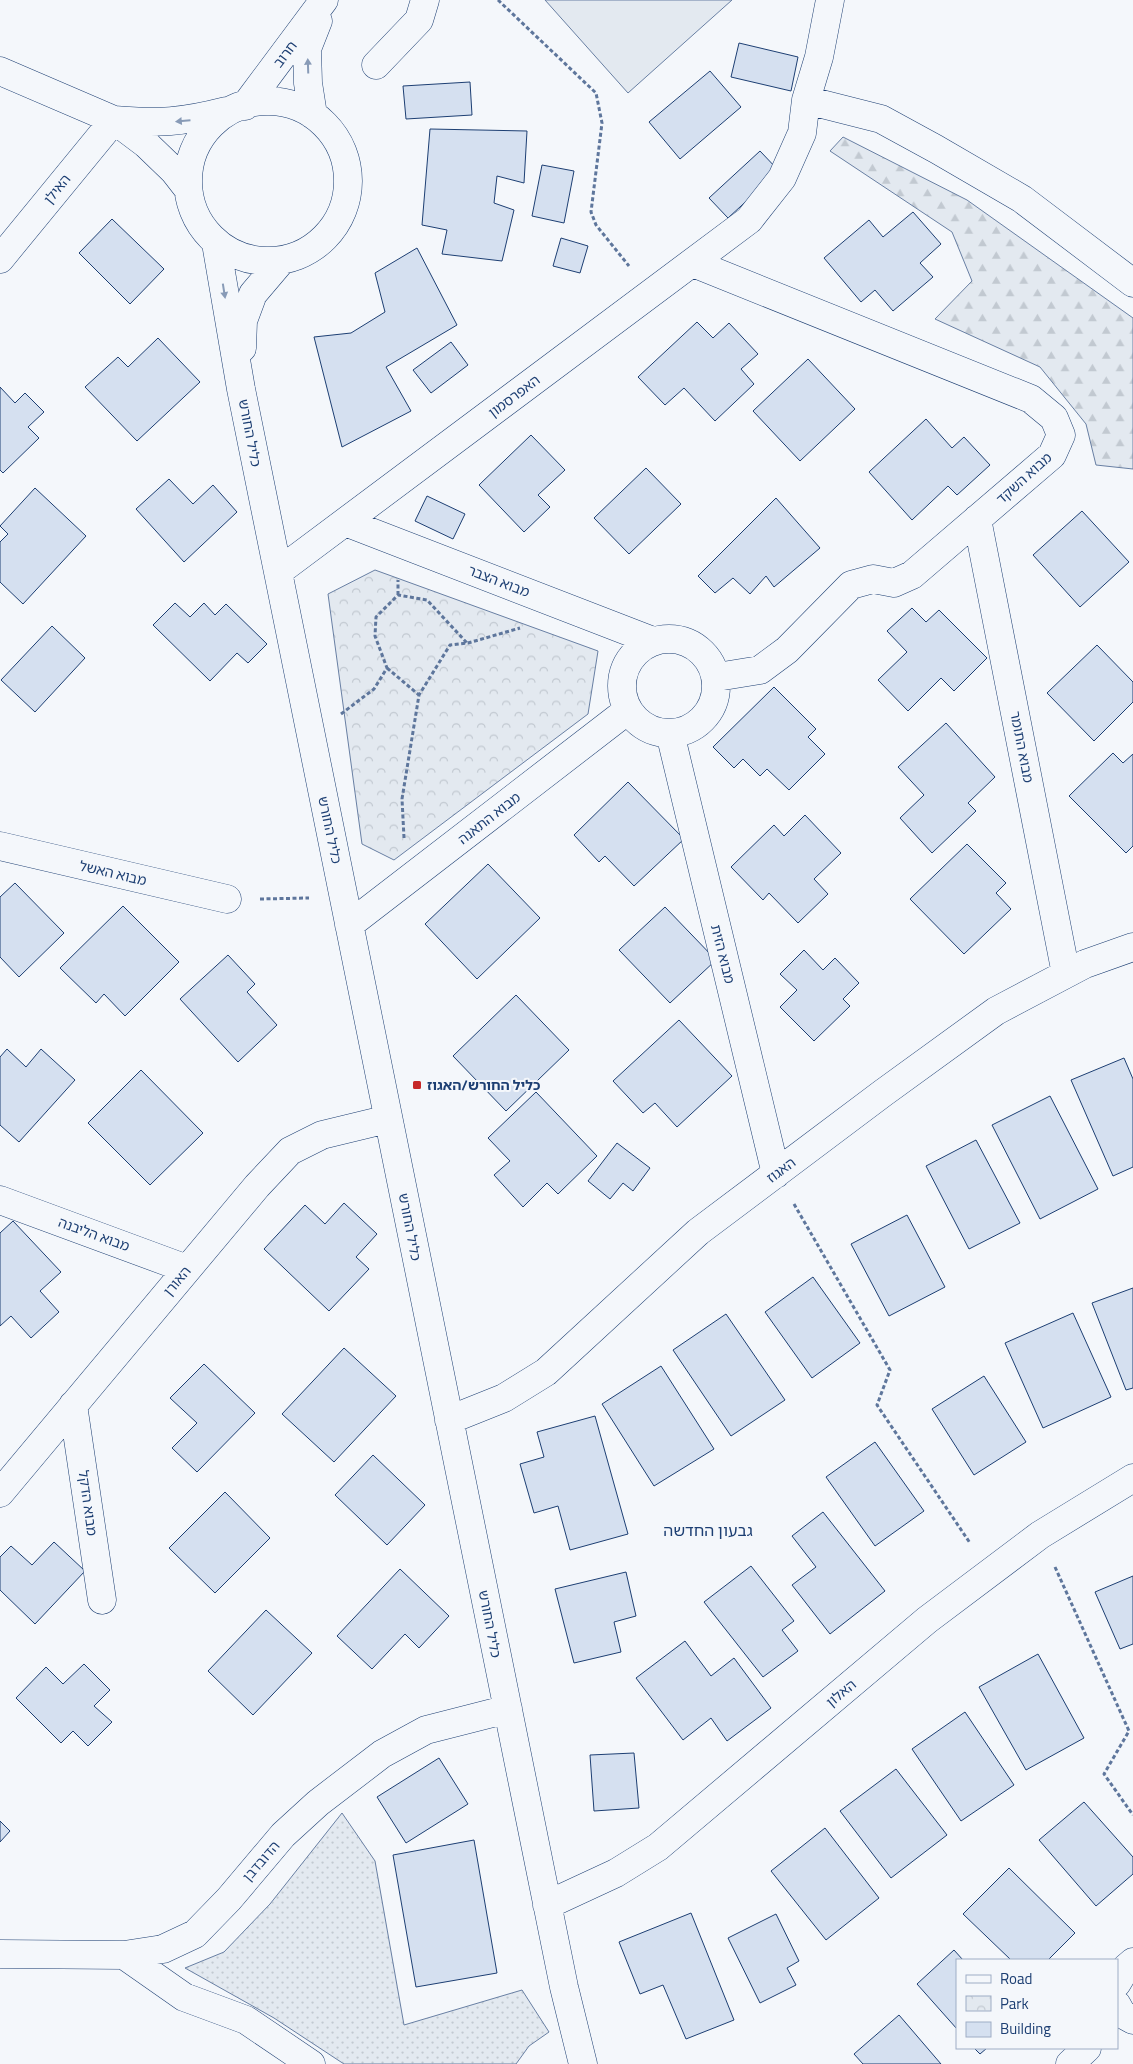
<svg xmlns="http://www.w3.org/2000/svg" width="1133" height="2064" font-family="'Titillium Web','Noto Sans Hebrew',sans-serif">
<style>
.grass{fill:url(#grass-dots);stroke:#687fa3}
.forest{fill:url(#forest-firs);stroke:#687fa3}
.park{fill:url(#park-crowns);stroke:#687fa3}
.garden{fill:#e3e9f0;stroke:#687fa3}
.building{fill:#d5e0f0;stroke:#1d3f73}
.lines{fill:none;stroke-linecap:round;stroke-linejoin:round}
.minor-casing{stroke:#1d3f73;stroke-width:29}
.path{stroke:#5e769c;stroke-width:3;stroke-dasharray:4 2.5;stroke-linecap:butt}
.minor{stroke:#f4f7fb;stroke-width:28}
.oneway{fill:#889bb7}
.poi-dot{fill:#c62828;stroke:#f4f7fb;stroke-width:2}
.labels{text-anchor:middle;stroke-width:4;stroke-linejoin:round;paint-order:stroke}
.street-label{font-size:14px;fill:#1d3f73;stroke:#f4f7fb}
.poi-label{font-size:14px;font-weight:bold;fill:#1d3f73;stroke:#f4f7fb;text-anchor:start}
.quarter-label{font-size:16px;fill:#1d3f73;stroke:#f4f7fb}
</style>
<defs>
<pattern id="grass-dots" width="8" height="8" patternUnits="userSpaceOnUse" patternTransform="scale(1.25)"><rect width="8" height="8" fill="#e3e9f0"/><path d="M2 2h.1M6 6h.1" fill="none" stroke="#c2c9d1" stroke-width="1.8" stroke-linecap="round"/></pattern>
<pattern id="forest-firs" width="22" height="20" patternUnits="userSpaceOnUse" patternTransform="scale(1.25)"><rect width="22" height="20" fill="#e3e9f0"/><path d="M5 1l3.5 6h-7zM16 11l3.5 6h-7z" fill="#c2c9d1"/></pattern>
<pattern id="park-crowns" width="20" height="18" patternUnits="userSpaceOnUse" patternTransform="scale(1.25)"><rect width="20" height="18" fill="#e3e9f0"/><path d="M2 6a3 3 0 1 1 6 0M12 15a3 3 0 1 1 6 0" fill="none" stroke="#c2c9d1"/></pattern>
</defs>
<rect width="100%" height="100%" fill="#f4f7fb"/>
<path class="grass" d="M 342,1813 L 375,1861 L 404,2025 L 522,1990 L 549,2032 L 529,2046 L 516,2064 L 344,2064 L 274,2018 L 185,1968 L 224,1952 L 270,1904 Z"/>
<path class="forest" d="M 843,137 L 967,200 L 1133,318 L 1133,469 L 1096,465 L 1086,424 L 1040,367 L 935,319 L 972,281 L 952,232 L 830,151 Z"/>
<path class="park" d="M 375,570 L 598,651 L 588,714 L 394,860 L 362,844 L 328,594 Z"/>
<path class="garden" d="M 545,0 L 732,0 L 628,93 Z"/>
<path class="building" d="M 739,43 L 798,57 L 791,91 L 731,77 Z
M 710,71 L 741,107 L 680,159 L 649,122 Z
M 470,82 L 472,115 L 406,119 L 403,86 Z
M 430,129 L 527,131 L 524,183 L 497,176 L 494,203 L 514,210 L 502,261 L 442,254 L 447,230 L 422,225 Z
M 760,151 L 779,171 L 728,218 L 709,198 Z
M 542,165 L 574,171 L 564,223 L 532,216 Z
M 913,212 L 941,244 L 920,263 L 933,277 L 893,311 L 875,290 L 861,302 L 824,258 L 869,220 L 883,237 Z
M 112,219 L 164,269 L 130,304 L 79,253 Z
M 561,238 L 588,246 L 580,273 L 553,266 Z
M 417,248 L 457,325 L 386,367 L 411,411 L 342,447 L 314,337 L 351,333 L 385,312 L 375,273 Z
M 697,322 L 713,338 L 729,323 L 758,354 L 741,369 L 754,384 L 715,421 L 684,388 L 665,405 L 638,377 Z
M 158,338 L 200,382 L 137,441 L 85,387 L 118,357 L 128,367 Z
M 451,342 L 468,365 L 431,393 L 413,370 Z
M 808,359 L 855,409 L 800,461 L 753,411 Z
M 0,387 L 15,403 L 25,393 L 44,412 L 28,427 L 39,438 L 3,473 L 0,470 Z
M 926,419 L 952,448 L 964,437 L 990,465 L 957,495 L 948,486 L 912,520 L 869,472 Z
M 531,435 L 565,470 L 538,495 L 550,507 L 524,532 L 479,485 Z
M 646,468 L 681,504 L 629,554 L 594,518 Z
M 169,479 L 193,504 L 213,485 L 237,512 L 184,562 L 136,509 Z
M 35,488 L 86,536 L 23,604 L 0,582 L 0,542 L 8,534 L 0,526 Z
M 427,496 L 465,514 L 453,539 L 415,521 Z
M 776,498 L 820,548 L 774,587 L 766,576 L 750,594 L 733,578 L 715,593 L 698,576 Z
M 1082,511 L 1129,562 L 1080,607 L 1033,555 Z
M 175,603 L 190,617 L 204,603 L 215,615 L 226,604 L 267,644 L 248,663 L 237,653 L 210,681 L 153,625 Z
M 912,608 L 926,622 L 939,610 L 987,658 L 954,691 L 941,678 L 908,711 L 878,680 L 907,652 L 887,631 Z
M 52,626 L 85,658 L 35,712 L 1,680 Z
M 1097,645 L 1133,682 L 1133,702 L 1094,741 L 1047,693 Z
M 774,687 L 816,729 L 808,737 L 825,754 L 789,790 L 767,769 L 760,776 L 743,759 L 734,768 L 713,747 Z
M 946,723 L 995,777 L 968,803 L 976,811 L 932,853 L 900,818 L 924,795 L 898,767 Z
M 1113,753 L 1123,763 L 1133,754 L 1133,846 L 1126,853 L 1069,796 Z
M 628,782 L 684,839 L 634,886 L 605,856 L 599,862 L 574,835 Z
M 805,815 L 841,853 L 814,879 L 828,894 L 798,923 L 769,893 L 763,900 L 731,867 L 774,825 L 784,836 Z
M 967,844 L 1006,883 L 996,893 L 1011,909 L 964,954 L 910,899 Z
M 488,864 L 540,918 L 477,979 L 425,924 Z
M 15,883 L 64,933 L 19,977 L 0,957 L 0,897 Z
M 123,906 L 179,962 L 125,1016 L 104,994 L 96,1003 L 60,968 Z
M 665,907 L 716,960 L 670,1003 L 619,950 Z
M 804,950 L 823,970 L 835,958 L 859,983 L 843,999 L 850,1006 L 814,1041 L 780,1007 L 797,990 L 780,974 Z
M 228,955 L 255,984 L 247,992 L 277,1025 L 238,1062 L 180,999 Z
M 516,995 L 569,1050 L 506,1111 L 453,1056 Z
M 679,1020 L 732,1076 L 677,1127 L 655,1103 L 643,1113 L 613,1081 Z
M 7,1049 L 26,1067 L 41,1049 L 75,1080 L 19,1142 L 0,1125 L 0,1057 Z
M 1124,1058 L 1133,1079 L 1133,1167 L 1113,1176 L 1071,1080 Z
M 141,1070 L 203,1133 L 150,1185 L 88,1123 Z
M 536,1092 L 597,1156 L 558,1194 L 547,1183 L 523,1207 L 494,1175 L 510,1161 L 488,1138 Z
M 1050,1096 L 1098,1189 L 1040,1219 L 992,1125 Z
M 976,1140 L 1020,1223 L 969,1249 L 926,1166 Z
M 617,1143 L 650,1168 L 633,1191 L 623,1183 L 610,1199 L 588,1181 Z
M 344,1203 L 377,1234 L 356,1257 L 369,1269 L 329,1311 L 264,1249 L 305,1205 L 325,1224 Z
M 907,1215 L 945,1287 L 889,1316 L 851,1244 Z
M 13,1221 L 61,1272 L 40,1291 L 59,1312 L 31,1338 L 11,1316 L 0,1326 L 0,1233 Z
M 813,1277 L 860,1343 L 812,1378 L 765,1312 Z
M 1133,1288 L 1133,1388 L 1126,1390 L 1092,1303 Z
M 1073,1313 L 1111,1397 L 1043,1428 L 1005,1343 Z
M 726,1314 L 785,1400 L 731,1436 L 673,1350 Z
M 344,1348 L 396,1396 L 334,1462 L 282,1414 Z
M 204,1364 L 255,1413 L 197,1472 L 172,1448 L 197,1423 L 170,1398 Z
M 661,1366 L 714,1449 L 654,1486 L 602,1404 Z
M 984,1376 L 1026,1442 L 974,1475 L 932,1409 Z
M 595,1416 L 628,1534 L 570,1550 L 558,1506 L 534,1513 L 520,1464 L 544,1457 L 537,1432 Z
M 875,1442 L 924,1511 L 875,1546 L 826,1477 Z
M 373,1455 L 425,1505 L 387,1545 L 335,1495 Z
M 225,1492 L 270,1538 L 215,1593 L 169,1548 Z
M 823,1512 L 885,1591 L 830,1634 L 792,1585 L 816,1567 L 792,1536 Z
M 54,1542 L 85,1571 L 35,1624 L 0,1590 L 0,1557 L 11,1546 L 32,1565 Z
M 751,1566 L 794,1621 L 782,1630 L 798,1651 L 763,1677 L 704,1602 Z
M 400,1569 L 449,1616 L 419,1648 L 405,1634 L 372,1669 L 337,1636 Z
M 626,1572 L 636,1616 L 614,1622 L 621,1652 L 574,1663 L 555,1589 Z
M 1133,1576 L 1133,1644 L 1120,1649 L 1095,1592 Z
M 266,1610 L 312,1653 L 253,1715 L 208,1671 Z
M 685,1641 L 711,1676 L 734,1658 L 771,1708 L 727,1741 L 711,1718 L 683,1740 L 636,1678 Z
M 1038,1654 L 1084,1738 L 1026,1770 L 979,1687 Z
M 84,1664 L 110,1690 L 94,1706 L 112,1722 L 88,1746 L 73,1731 L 61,1743 L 16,1698 L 46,1667 L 63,1684 Z
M 965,1712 L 1014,1785 L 961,1821 L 912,1749 Z
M 634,1753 L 639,1808 L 594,1811 L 590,1755 Z
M 439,1758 L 468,1804 L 406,1843 L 377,1797 Z
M 896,1769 L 947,1835 L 891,1878 L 840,1811 Z
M 1084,1802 L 1133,1857 L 1133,1874 L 1096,1906 L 1039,1840 Z
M 0,1821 L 10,1831 L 0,1842 Z
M 825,1828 L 879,1898 L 826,1940 L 771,1871 Z
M 474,1840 L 497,1973 L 416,1987 L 393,1855 Z
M 1009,1868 L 1075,1933 L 1048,1960 L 1011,1960 L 963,1914 Z
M 691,1913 L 734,2020 L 686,2039 L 663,1985 L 640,1994 L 619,1942 Z
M 776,1914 L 799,1961 L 787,1968 L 796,1985 L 760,2003 L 728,1938 Z
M 954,1950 L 963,1960 L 957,1960 L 957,2029 L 917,1984 Z
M 899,2015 L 941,2064 L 863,2064 L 854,2054 Z
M 974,2048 L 987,2048 L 980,2054 Z"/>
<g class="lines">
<g class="minor-casing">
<path id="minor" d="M 376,65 L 419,20 L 425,0
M 0,71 L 114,120 L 146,144 L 174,171 L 188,189
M 806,100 L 881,119 L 936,149 L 1022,199 L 1133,283
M188 181a80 80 0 1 1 160 0a80 80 0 1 1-160 0Z
M 245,106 L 324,0
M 313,115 L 308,83 L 307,49 L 318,21
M 114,120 C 158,124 183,122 226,111
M 216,243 L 241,389 L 278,572 L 564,1987 L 583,2064
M 0,259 L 114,120
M 693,263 L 1031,399 L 1054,418 L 1061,435 L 1052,455 L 912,575 L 894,583 L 873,579 L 851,585 L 787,650 L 760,670 L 717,677
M 242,348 L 243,321 L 253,294 L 281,261
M 977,519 L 1066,974
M 345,522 L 653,641
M 278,572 L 749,220 L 782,178 L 802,133 L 806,100 L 819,57 L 830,0
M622 686a47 47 0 1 1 94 0a47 47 0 1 1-94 0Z
M 670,733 L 776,1174
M 0,846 L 227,899
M 349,925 L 628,710
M 0,1200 L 187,1269
M 73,1405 L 102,1600
M 449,1420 L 504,1398 L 546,1372 L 698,1232 L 883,1093 L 996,1011 L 1085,964 L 1133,947
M 0,1493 L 257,1186 L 290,1151 L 322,1135 L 388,1119
M 547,1905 L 616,1873 L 658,1847 L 927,1620 L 1040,1535 L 1133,1478
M 0,1954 L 124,1955 L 163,1949 L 195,1934 L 229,1899 L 283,1835 L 318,1803 L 382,1754 L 426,1730 L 508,1709
M 124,1955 L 184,1997 L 246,2020 L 311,2064
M 1117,1983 L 1126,1968 L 1133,1962
M 1117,2005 L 1122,2014 L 1133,2020
M 1070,2064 L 1087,2048"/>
</g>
<path class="path" d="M 498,0 L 596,93 L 602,123 L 591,212 L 596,225 L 629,266
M 398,595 L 398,580
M 387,668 L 419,695
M 341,714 L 374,689 L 387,668 L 375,636 L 376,617 L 398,595 L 427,600 L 467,643
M 404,838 L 402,799 L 419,695 L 450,645 L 468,643 L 520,628
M 260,899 L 309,898
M 794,1204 L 890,1370 L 877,1405 L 970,1543
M 1055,1567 L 1129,1731 L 1104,1774 L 1133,1815"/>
<use href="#minor" class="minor"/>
</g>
<defs><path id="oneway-solid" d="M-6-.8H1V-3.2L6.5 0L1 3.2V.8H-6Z" transform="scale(1.25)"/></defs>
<g class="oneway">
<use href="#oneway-solid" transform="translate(308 66) rotate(-92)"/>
<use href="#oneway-solid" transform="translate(183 121) rotate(175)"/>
<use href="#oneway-solid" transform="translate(224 291) rotate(81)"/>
</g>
<rect class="poi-dot" x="412" y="1080" width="10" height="10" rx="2.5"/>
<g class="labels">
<g class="street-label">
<text transform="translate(285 54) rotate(-53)" y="5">חרוב</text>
<text transform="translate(57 189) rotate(-51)" y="5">האילן</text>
<text transform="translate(514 396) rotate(-37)" y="5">האפרסמון</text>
<text transform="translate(250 433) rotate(79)" y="5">כליל החורש</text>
<text transform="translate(1024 478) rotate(-42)" y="5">מבוא השקד</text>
<text transform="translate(499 581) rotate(21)" y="5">מבוא הצבר</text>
<text transform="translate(1022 747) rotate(79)" y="5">מבוא התומר</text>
<text transform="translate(489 818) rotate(-38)" y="5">מבוא התאנה</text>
<text transform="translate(330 830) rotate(78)" y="5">כליל החורש</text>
<text transform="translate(113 873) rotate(13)" y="5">מבוא האשל</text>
<text transform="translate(723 954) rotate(76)" y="5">מבוא הזית</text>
<text transform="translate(781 1170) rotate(-37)" y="5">האגוז</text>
<text transform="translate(410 1227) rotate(79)" y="5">כליל החורש</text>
<text transform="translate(94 1234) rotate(20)" y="5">מבוא הליבנה</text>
<text transform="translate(177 1281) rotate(-50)" y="5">האורן</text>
<text transform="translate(88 1503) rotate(82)" y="5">מבוא הדקל</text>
<text transform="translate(490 1624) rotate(79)" y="5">כליל החורש</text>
<text transform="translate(841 1693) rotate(-40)" y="5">האלון</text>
<text transform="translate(261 1861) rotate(-49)" y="5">הדובדבן</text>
</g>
<g class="poi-label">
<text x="427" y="1090">כליל החורש/האגוז</text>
</g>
<g class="quarter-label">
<text x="708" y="1536">גבעון החדשה</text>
</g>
</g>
<rect x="956" y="1959" width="162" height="90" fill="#f4f7fb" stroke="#9eadc5"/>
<rect x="966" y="1975" width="25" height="8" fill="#f4f7fb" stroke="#9eadc5"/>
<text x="1000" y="1984" font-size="15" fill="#1d3f73">Road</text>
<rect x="966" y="1996" width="25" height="15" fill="url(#park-crowns)" stroke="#9eadc5"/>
<text x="1000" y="2009" font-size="15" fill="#1d3f73">Park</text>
<rect x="966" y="2022" width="25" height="15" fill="#d5e0f0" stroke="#9eadc5"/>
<text x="1000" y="2034" font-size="15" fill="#1d3f73">Building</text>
</svg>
